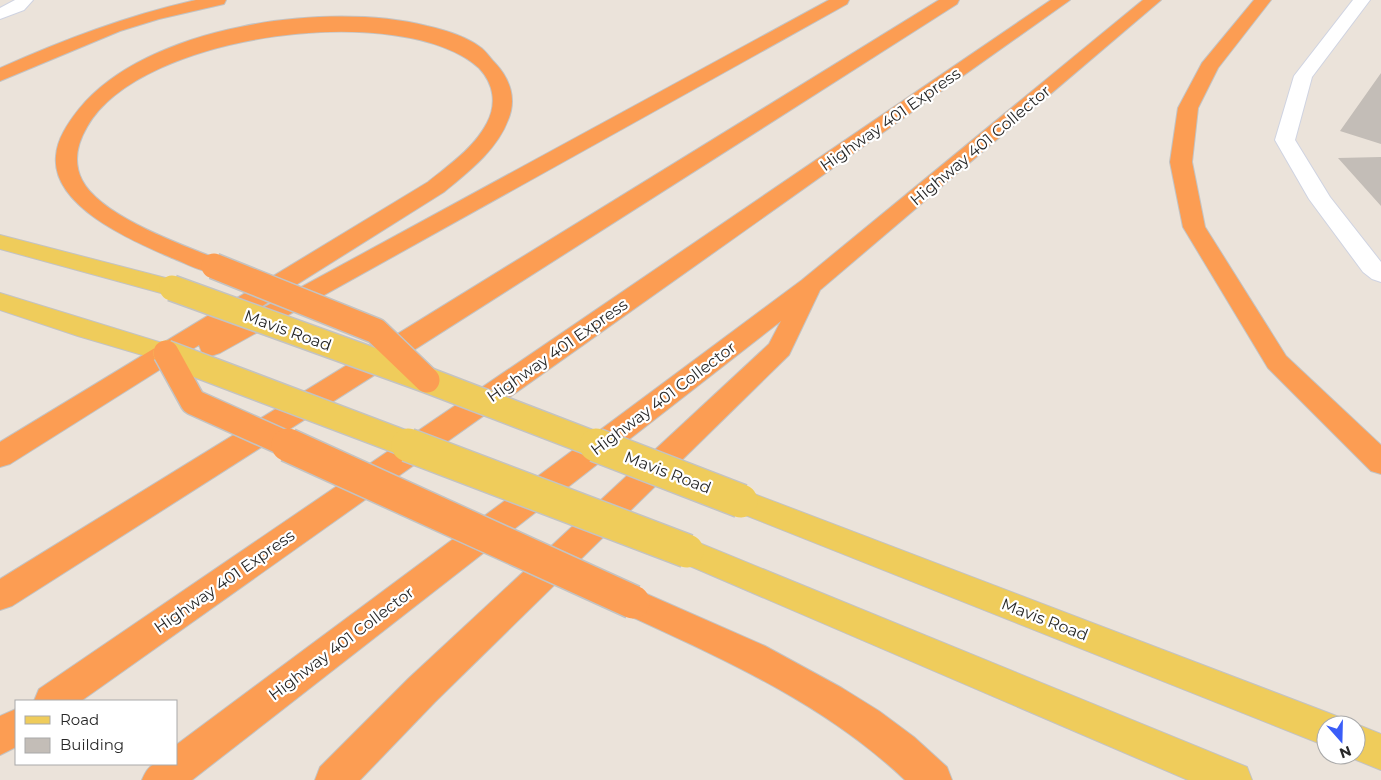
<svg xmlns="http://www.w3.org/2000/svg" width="1381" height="780" font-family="Montserrat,sans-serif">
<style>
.building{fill:#c3bdb7}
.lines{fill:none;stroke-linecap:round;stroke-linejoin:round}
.minor-casing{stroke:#cfd3e1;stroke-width:2}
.major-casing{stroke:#c3c3c3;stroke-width:2}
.highway-casing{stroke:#c3c3c3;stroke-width:2}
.minor{fill:#fff;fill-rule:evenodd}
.major{fill:#efcc5b;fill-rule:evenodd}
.highway{fill:#fc9d53;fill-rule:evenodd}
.major-bridge-far1-casing{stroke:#c3c3c3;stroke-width:28;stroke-linecap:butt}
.major-bridge-casing{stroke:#c3c3c3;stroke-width:36;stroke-linecap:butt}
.highway-bridge-far1-casing{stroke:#c3c3c3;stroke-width:28;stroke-linecap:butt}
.highway-bridge-casing{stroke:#c3c3c3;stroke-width:36;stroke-linecap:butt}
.major-bridge-far1{stroke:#efcc5b;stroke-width:25}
.major-bridge{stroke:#efcc5b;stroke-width:33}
.highway-bridge-far1{stroke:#fc9d53;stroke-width:25}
.highway-bridge{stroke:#fc9d53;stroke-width:33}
.labels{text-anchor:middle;stroke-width:4.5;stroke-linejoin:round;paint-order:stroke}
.street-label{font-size:16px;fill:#282828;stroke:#fff}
</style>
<rect width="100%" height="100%" fill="#ebe3da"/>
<path class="building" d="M 1381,73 L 1381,144 L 1340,131 Z
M 1381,157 L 1381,206 L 1338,158 Z"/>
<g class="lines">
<g class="minor-casing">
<path id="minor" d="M 15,0 L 33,0 L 24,10 L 0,19 L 0,8 Z
M 1353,0 L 1370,0 L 1312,77 L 1295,140 L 1330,197 L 1381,262 L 1381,282 L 1372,279 L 1363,272 L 1309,199 L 1275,140 L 1294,76 Z"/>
</g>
<g class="major-casing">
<path id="major" d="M 0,235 L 181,282 L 184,288 L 181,294 L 172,296 L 0,249 Z
M 0,293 L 175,347 L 179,353 L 175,359 L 166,362 L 78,336 L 0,310 Z
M 741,489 L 1326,712 L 1339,717 L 1343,725 L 1326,725 L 1326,746 L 730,509 L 726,501 L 730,493 Z
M 687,538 L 1247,767 L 1252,780 L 1188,780 L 676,560 L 671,551 L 676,542 Z
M 1356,724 L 1381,734 L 1381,770 L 1344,755 L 1356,755 L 1356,725 L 1354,725 Z"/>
</g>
<g class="highway-casing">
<path id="highway" d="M 196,0 L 226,0 L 224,4 L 159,19 L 120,31 L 0,81 L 0,68 C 65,39 126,16 196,0 Z
M 829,0 L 849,0 L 847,4 L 220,353 L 211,356 L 202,353 L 199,345 L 10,464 L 0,467 L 0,442 L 428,182 C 449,165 474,148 487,123 C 497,104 494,84 479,68 C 405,0 140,32 87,127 C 77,144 73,162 82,180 C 101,217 185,246 223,261 L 226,266 L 223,271 C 206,276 188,264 172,258 C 135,242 51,207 56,156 C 57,139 68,123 79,109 C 147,25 328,1 427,26 C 445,30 465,36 480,47 C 486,51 490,58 495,63 C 510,79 517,99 508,120 C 497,150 468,172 444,192 L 237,322 Z
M 939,0 L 959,0 L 957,4 L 12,606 L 0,610 L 0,579 Z
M 1051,0 L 1070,0 L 81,701 L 34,701 L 39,689 Z
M 1143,0 L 1161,0 L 820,290 L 789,355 L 435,702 L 360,780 L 315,780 L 320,767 L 409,678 L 769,344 L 781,321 L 192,780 L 142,780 C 151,759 156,764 176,764 L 176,745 L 802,280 Z
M 1254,0 L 1271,0 L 1218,68 L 1198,108 L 1192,162 L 1205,227 L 1286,356 L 1381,445 L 1381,474 L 1371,471 L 1268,368 L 1183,227 L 1170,162 L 1178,108 L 1202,63 Z
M 633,588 L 765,646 L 842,688 L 879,711 L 914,737 L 947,767 L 952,780 L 905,780 C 824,703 721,658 621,612 L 616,602 L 621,592 Z
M 16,709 L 16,747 L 0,755 L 0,716 Z"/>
</g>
<use href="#minor" class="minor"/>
<use href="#major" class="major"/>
<use href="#highway" class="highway"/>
<g class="major-bridge-far1-casing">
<path id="major-bridge-far1" d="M 172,288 L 427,380 L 599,446
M 166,353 L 412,446"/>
</g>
<g class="major-bridge-casing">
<path id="major-bridge" d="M 408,445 L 687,551
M 596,445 L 741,501"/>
</g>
<g class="highway-bridge-far1-casing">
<path id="highway-bridge-far1" d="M 214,266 L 376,331 L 427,380
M 166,353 L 193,402 L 291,446"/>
</g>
<g class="highway-bridge-casing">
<path id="highway-bridge" d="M 288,445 L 633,602"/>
</g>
<use href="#major-bridge-far1" class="major-bridge-far1"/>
<use href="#major-bridge" class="major-bridge"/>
<use href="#highway-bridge-far1" class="highway-bridge-far1"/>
<use href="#highway-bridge" class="highway-bridge"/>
</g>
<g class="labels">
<g class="street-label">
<text transform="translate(890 119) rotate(-35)" y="6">Highway 401 Express</text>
<text transform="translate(980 145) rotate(-40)" y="6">Highway 401 Collector</text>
<text transform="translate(288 330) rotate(20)" y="6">Mavis Road</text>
<text transform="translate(557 350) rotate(-35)" y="6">Highway 401 Express</text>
<text transform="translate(663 398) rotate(-37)" y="6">Highway 401 Collector</text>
<text transform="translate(668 472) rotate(21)" y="6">Mavis Road</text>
<text transform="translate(224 581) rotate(-35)" y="6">Highway 401 Express</text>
<text transform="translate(1045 619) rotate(21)" y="6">Mavis Road</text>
<text transform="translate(341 643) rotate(-37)" y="6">Highway 401 Collector</text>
</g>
</g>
<rect x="15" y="700" width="162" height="65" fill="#ffffff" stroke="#a9a9a9"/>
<rect x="25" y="716" width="25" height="8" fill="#efcc5b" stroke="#a9a9a9"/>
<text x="60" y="725" font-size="15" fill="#282828">Road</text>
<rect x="25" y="738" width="25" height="15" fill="#c3bdb7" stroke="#a9a9a9"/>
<text x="60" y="750" font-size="15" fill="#282828">Building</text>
<g transform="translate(1341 740) rotate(160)"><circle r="24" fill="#ffffff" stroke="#a9a9a9"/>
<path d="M0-4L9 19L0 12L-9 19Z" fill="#3a5df8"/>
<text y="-8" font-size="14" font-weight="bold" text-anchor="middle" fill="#282828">N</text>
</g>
</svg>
